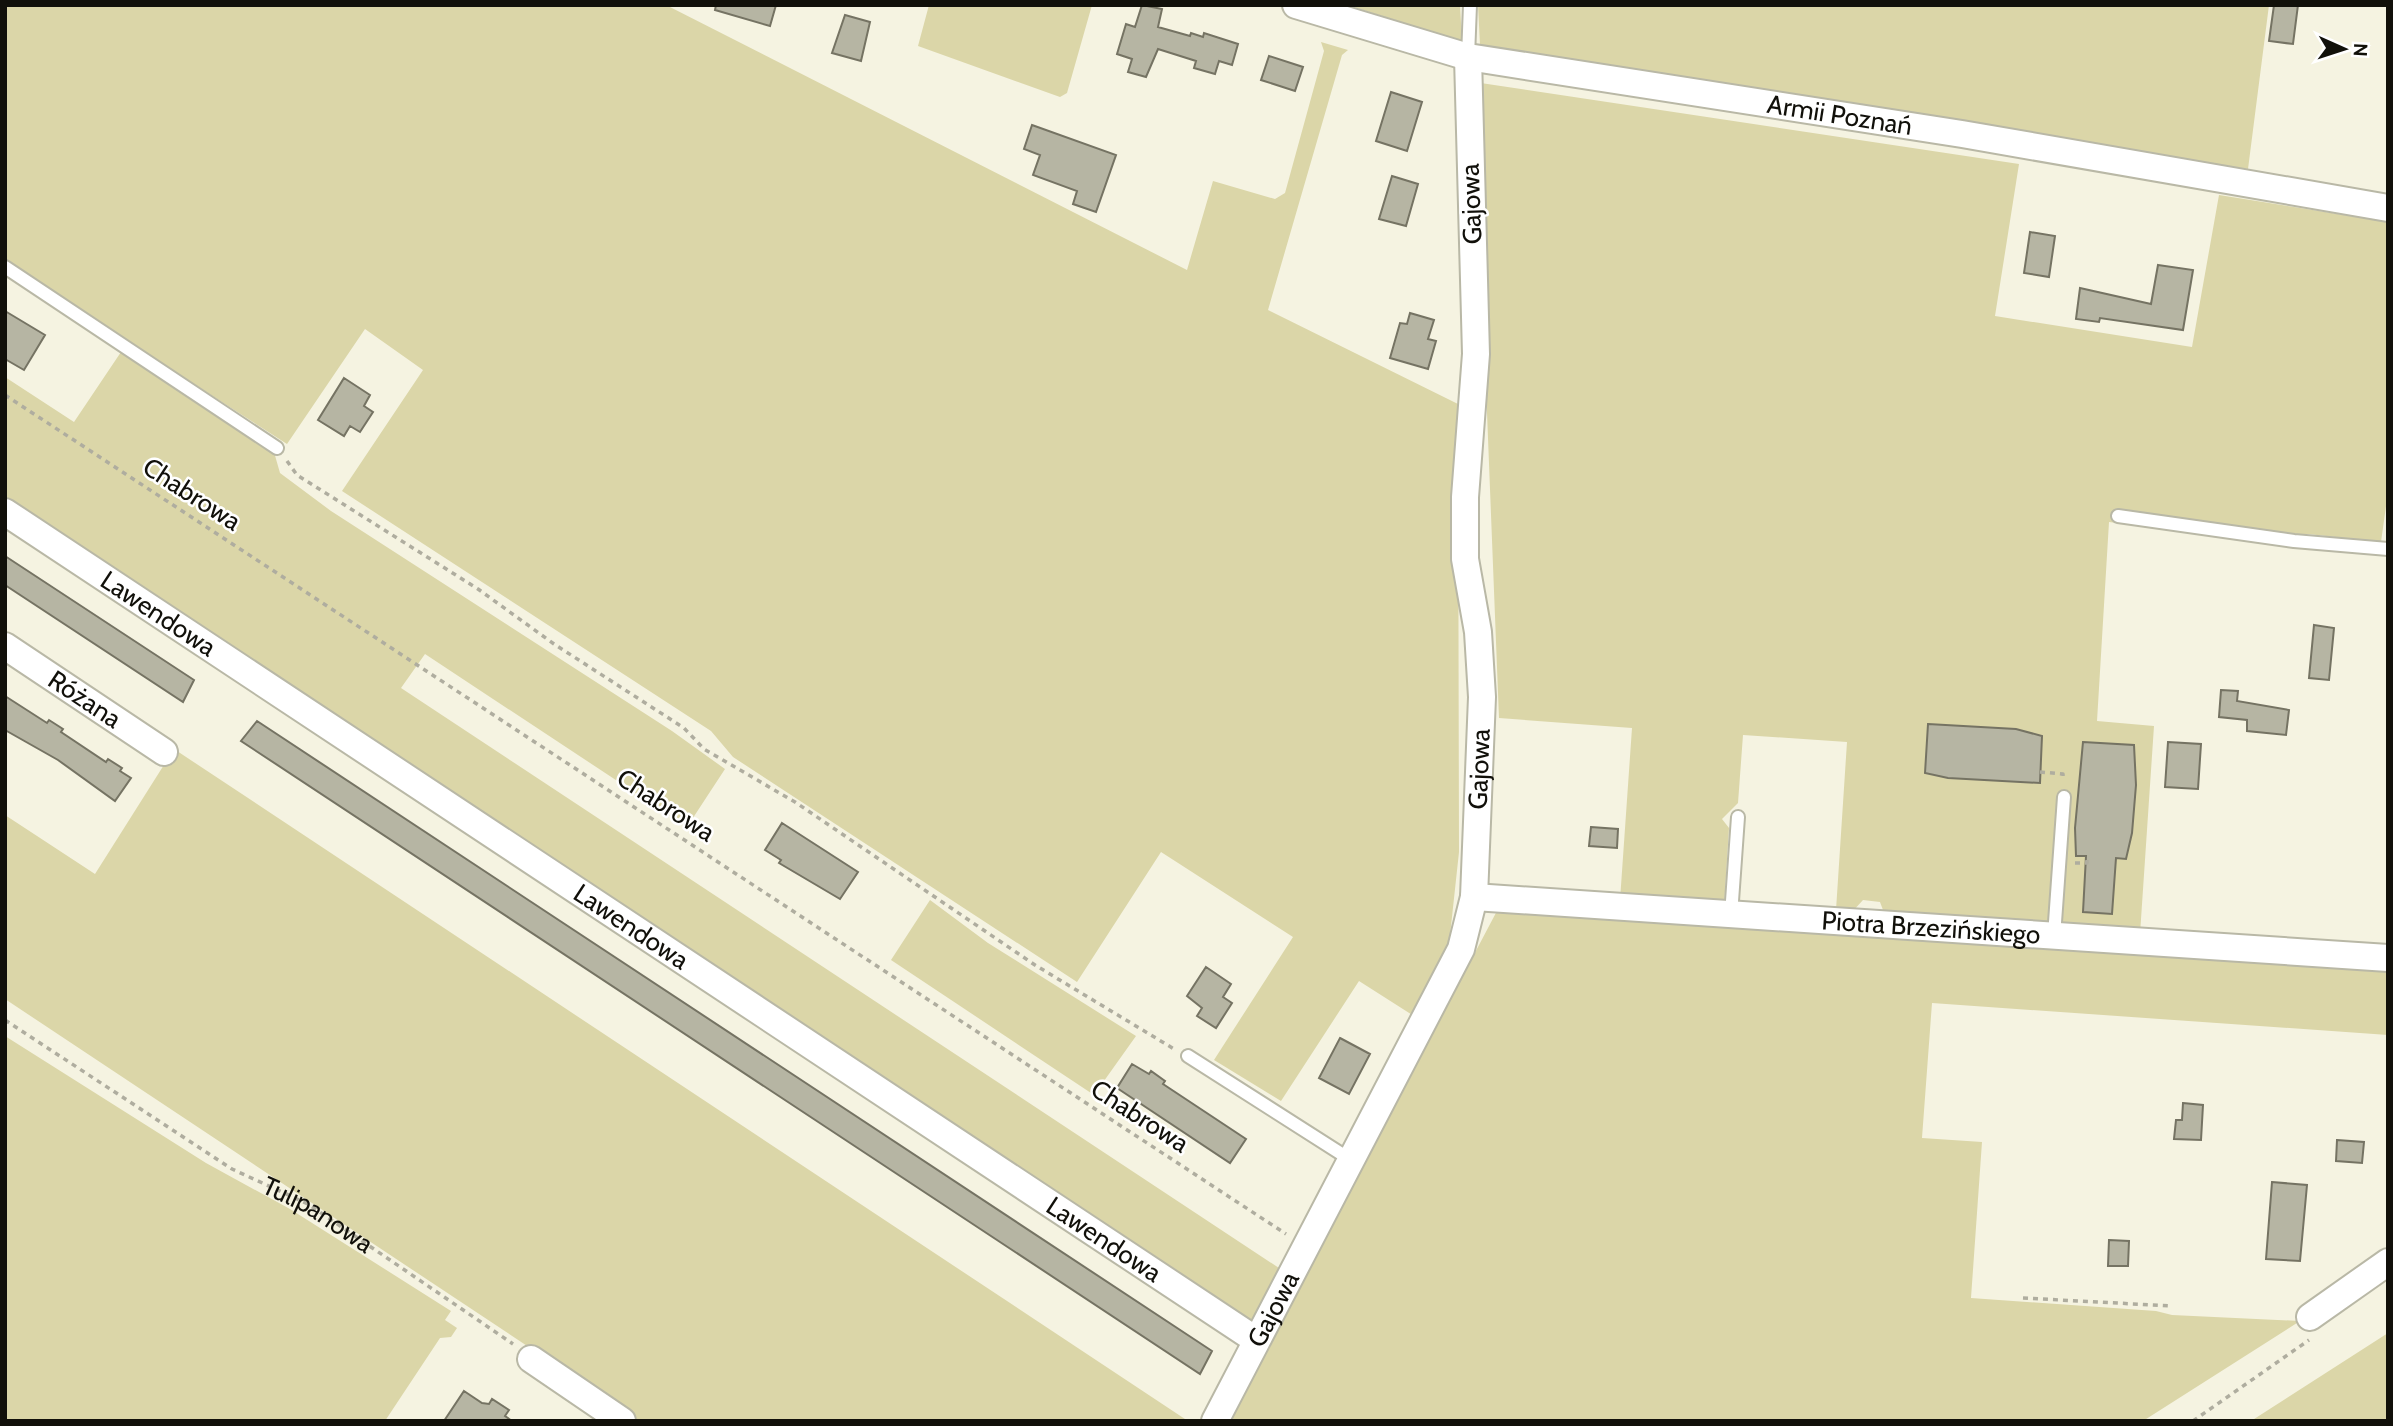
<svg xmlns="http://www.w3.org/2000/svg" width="2393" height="1426" font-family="Cabin,sans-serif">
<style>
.green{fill:#dbd6a8}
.building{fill:#b6b5a3;stroke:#757363;stroke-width:2}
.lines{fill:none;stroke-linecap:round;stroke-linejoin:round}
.service-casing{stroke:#b9b8a6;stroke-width:16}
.minor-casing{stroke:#b9b8a6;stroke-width:30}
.path{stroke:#afad9f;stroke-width:3.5;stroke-dasharray:5 5;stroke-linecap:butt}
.service{stroke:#fff;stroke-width:12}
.minor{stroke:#fff;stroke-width:26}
.labels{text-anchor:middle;stroke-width:5;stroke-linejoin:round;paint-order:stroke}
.street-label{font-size:26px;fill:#11100a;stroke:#fff}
</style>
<rect width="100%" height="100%" fill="#f5f3e1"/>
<path class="green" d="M 5,5 L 666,5 L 1187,270 L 1213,181 L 1275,199 L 1285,193 L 1324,51 L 1321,42 L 1348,50 L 1342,55 L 1268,310 L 1458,404 L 1459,852 L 1447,963 L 1417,1018 L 1359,981 L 1281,1101 L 1214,1060 L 1293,937 L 1161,852 L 1077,982 L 733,757 L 711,731 L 342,491 L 423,370 L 365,329 L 287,444 L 5,262 Z
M 929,5 L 1092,5 L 1067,93 L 1060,97 L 918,46 Z
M 1347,5 L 1460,5 L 1462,41 Z
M 1478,5 L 2269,5 L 2248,169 L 1640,75 L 1480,45 Z
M 1474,82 L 2019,164 L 1995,316 L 2192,347 L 2219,195 L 2388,222 L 2388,492 L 2381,542 L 2308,534 L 2287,544 L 2109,522 L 2097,721 L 2154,726 L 2140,934 L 1886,918 L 1880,902 L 1863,900 L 1852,912 L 1836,910 L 1847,742 L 1743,735 L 1738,803 L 1722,819 L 1729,828 L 1724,907 L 1620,900 L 1632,728 L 1499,718 Z
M 121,352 L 274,452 L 280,473 L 331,511 L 672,731 L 725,769 L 687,827 L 425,654 L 401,688 L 1282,1270 L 1251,1321 L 5,499 L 5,377 L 74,422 Z
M 174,749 L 1188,1421 L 640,1421 L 5,999 L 5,815 L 95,874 Z
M 930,900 L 988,943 L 1136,1036 L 1094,1095 L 891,960 Z
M 1498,909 L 2388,969 L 2388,1035 L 1932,1003 L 1922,1138 L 1982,1142 L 1971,1298 L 2156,1311 L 2172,1315 L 2300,1321 L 2143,1421 L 1228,1421 Z
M 5,1036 L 206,1163 L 290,1209 L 451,1311 L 445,1320 L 457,1328 L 451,1337 L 440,1338 L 385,1421 L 5,1421 Z
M 2388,1333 L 2388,1421 L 2251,1421 Z"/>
<path class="building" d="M 716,5 L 776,5 L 770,26 L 715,10 Z
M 1142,5 L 1162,9 L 1158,27 L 1190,36 L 1191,33 L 1203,37 L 1204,33 L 1238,44 L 1232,65 L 1219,61 L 1215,74 L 1194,68 L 1196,61 L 1158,49 L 1146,77 L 1128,72 L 1132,59 L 1117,54 L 1126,24 L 1135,27 Z
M 2274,5 L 2298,5 L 2293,44 L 2269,41 Z
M 845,15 L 870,22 L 861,61 L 832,53 Z
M 1269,56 L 1303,67 L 1295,91 L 1261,80 Z
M 1391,92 L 1422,102 L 1407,151 L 1376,141 Z
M 1032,125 L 1116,155 L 1096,212 L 1073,204 L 1077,191 L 1033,175 L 1040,155 L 1024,149 Z
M 1392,176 L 1418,184 L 1406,226 L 1379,219 Z
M 2030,232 L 2055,236 L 2049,277 L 2024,273 Z
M 2158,265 L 2193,270 L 2183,330 L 2100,318 L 2099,322 L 2076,319 L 2080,288 L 2151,304 Z
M 5,311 L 45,335 L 24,370 L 5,359 Z
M 1410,313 L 1434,320 L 1428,339 L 1436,341 L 1428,369 L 1390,358 L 1400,323 L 1407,324 Z
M 344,378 L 370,395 L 364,406 L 373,412 L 360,432 L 350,426 L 344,436 L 318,420 Z
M 5,556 L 194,680 L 183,702 L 5,585 Z
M 2314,625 L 2334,628 L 2329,680 L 2309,678 Z
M 2221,690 L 2238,691 L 2237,701 L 2289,710 L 2286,735 L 2247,731 L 2247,720 L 2219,717 Z
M 5,696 L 47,723 L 49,720 L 63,729 L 61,732 L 106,762 L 108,759 L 122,768 L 120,771 L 131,778 L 115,801 L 58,760 L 5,730 Z
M 257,721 L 1212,1351 L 1200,1374 L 241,741 Z
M 1928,724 L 2016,729 L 2042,736 L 2040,783 L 1948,778 L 1925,773 Z
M 2083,742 L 2134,745 L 2136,785 L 2132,833 L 2126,859 L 2116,858 L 2112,914 L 2083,912 L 2086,856 L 2076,856 L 2075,828 Z
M 2168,742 L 2201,744 L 2198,789 L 2165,787 Z
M 782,823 L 858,872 L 840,899 L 779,863 L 781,860 L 765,850 Z
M 1591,827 L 1618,829 L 1617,848 L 1589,846 Z
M 1206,967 L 1231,984 L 1223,997 L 1232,1003 L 1216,1028 L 1197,1016 L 1202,1008 L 1187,996 Z
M 1340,1038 L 1370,1054 L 1349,1094 L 1319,1078 Z
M 1132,1064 L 1149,1074 L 1151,1071 L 1165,1081 L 1163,1084 L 1246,1139 L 1230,1163 L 1117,1088 Z
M 2183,1103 L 2203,1105 L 2201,1140 L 2174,1139 L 2176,1120 L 2182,1120 Z
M 2337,1140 L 2364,1142 L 2362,1163 L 2336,1161 Z
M 2272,1182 L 2307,1185 L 2300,1261 L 2266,1259 Z
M 2109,1240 L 2129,1241 L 2128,1266 L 2108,1266 Z
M 464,1391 L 482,1403 L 489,1404 L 492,1399 L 509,1410 L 505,1416 L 512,1421 L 444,1421 Z"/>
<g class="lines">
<g class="service-casing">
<path id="service" d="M 1468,57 L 1470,5
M 5,267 L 277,448
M 2118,516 L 2294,541 L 2388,549
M 1731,915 L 1738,817
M 2054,936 L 2064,797
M 1188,1056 L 1351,1160"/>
</g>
<g class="minor-casing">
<g id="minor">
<path id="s2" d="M 1296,5 L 1468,57 L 1962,134 L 2388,208"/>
<path id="s3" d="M 5,512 L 1256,1340"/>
<path id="s4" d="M 5,646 L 164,752"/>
<path id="s5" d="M 1474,897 L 2388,958"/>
<path d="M 2310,1317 L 2388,1262"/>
<path d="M 531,1359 L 622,1421"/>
<path id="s6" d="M 1215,1421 L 1461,949 L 1474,897 L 1482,697 L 1478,632 L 1465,559 L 1465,497 L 1476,354 L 1468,57"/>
</g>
</g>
<g class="path">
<path d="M 5,395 L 1286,1234"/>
<path d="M 287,461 L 297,475 L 478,589 L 554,644 L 684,728 L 704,749 L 795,802 L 1035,965 L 1174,1049"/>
<path d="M 2040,772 L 2063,774 L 2063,781"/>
<path d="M 2075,863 L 2087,863 L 2087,856"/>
<path id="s1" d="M 5,1020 L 232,1169 L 308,1204 L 513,1344"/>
<path d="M 2023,1298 L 2172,1306"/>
<path d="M 2193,1421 L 2309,1340"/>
</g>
<use href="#service" class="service"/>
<use href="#minor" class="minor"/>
</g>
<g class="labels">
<g class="street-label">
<text dy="9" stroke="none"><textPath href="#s2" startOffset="556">Armii Poznań</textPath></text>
<text transform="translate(1471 204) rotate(-92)" y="9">Gajowa</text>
<text transform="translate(192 494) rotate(33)" y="9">Chabrowa</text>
<text dy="9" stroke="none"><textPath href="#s3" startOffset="184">Lawendowa</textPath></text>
<text dy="9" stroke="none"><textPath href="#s4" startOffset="96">Różana</textPath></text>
<text dy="9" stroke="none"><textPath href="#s6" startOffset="714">Gajowa</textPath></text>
<text transform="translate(666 805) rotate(33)" y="9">Chabrowa</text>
<text dy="9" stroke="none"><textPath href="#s3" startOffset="751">Lawendowa</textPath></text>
<text dy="9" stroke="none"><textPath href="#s5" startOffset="458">Piotra Brzezińskiego</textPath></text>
<text transform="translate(1140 1116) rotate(33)" y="9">Chabrowa</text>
<text dy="9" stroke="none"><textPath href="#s1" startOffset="369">Tulipanowa</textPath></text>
<text dy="9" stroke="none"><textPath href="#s3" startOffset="1318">Lawendowa</textPath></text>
<text dy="9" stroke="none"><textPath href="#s6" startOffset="126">Gajowa</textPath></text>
</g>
</g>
<rect width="2393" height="1426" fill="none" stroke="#11100a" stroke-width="14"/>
<g transform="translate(2344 49) rotate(93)" stroke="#ffffff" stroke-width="5" paint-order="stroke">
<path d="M0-5L12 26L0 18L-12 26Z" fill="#11100a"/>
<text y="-10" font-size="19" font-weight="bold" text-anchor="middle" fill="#11100a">N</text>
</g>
</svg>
